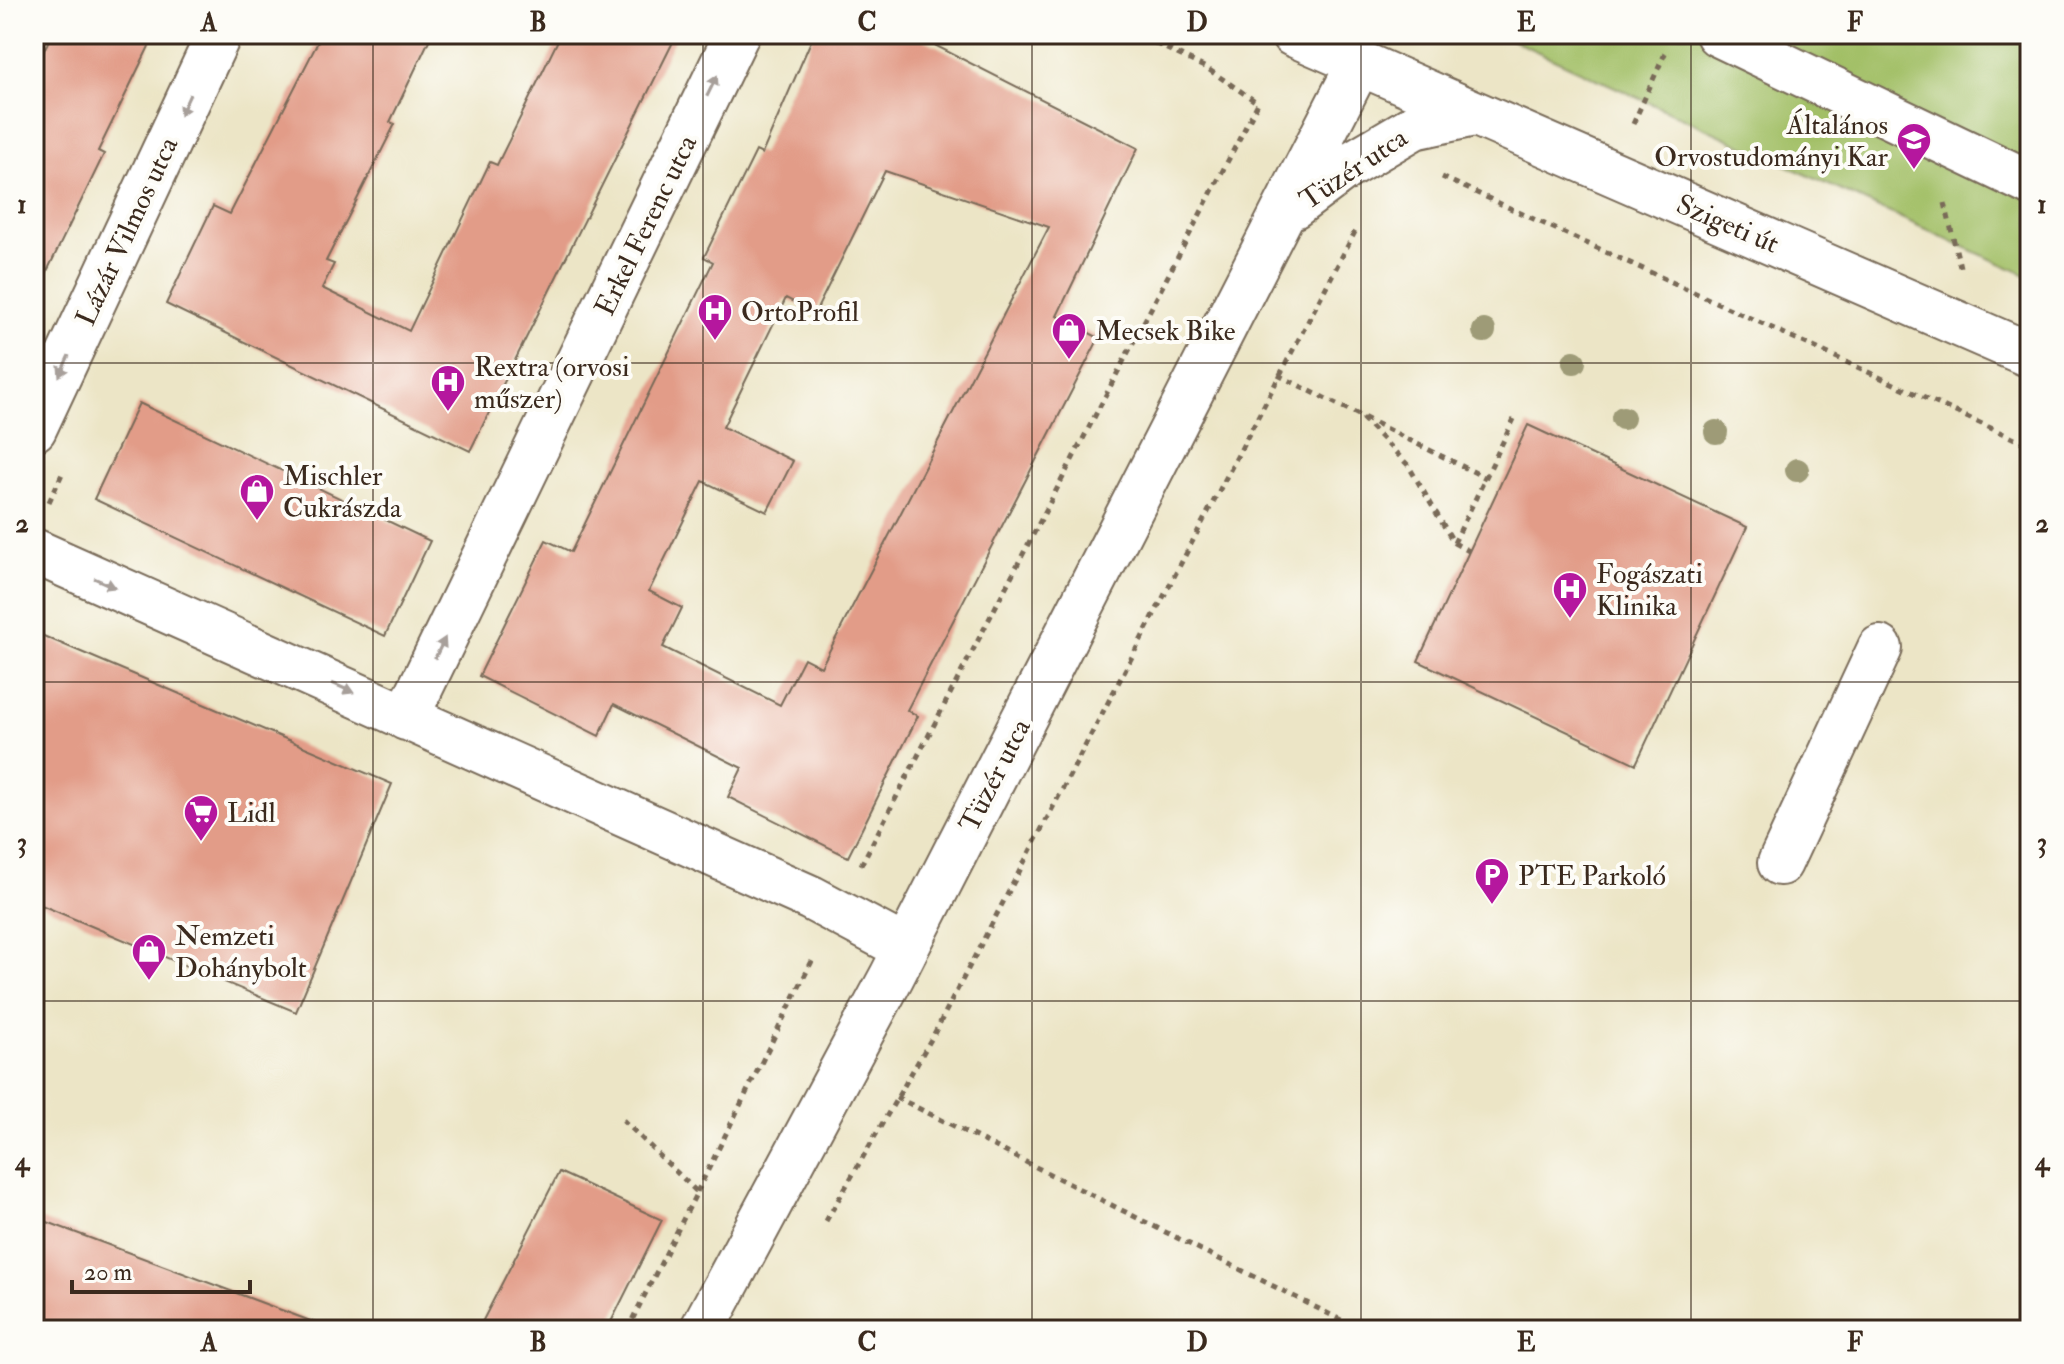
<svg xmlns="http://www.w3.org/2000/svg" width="2064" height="1364" font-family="'IM FELL Double Pica',serif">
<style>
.green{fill:#a2bf66;stroke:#6e7442;stroke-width:2}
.building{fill:#e29c88;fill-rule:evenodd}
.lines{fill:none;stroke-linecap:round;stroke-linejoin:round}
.minor-casing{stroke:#796b59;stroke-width:48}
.path{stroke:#796b59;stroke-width:5;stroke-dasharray:6 6;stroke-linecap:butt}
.minor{stroke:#fff;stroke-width:44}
.tree{fill:#9e9b77}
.oneway{fill:#a79f9a}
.grid{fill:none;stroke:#3b2a1e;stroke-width:2;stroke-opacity:0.55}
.labels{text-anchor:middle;stroke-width:8;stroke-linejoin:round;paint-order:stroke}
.poi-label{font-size:28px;fill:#3b2a1e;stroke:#fdfcf7;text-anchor:start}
.street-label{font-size:28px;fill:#3b2a1e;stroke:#fdfcf7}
.neatline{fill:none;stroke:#3b2a1e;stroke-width:3}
.grid-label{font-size:26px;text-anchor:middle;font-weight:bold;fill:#3b2a1e}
</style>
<rect width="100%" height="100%" fill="#fdfcf7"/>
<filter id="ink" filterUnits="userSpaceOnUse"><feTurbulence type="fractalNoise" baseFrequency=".0125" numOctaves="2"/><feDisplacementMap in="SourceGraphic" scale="16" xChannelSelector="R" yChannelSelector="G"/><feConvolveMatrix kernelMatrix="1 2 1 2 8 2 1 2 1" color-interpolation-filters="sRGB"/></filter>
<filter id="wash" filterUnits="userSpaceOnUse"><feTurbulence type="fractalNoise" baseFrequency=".006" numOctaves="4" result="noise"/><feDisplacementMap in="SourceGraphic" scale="32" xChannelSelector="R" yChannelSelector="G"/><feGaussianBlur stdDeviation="1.8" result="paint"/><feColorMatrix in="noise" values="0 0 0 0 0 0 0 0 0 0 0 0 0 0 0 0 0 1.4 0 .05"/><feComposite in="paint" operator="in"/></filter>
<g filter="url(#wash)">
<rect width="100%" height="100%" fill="#ece5c6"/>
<path class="green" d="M 1499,34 L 2030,34 L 2030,277 Z"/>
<g id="blocks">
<path class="building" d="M 52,34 L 155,34 L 98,151 L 104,154 L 34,298 L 34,70 Z
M 322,34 L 432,34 L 390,122 L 395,124 L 326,261 L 334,264 L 322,288 L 409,331 L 490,162 L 497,165 L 561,34 L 677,34 L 470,451 L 166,304 L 213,206 L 230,214 Z
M 814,34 L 913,34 L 1138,148 L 1057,316 L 1099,338 L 907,710 L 918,716 L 848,857 L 728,797 L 742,768 L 614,704 L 599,736 L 479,676 L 546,540 L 571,552 L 713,262 L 704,257 L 756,151 L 762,154 ZM 885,171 L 1049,227 L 821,667 L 804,658 L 780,705 L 663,647 L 682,608 L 649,591 L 703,481 L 767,512 L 793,461 L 723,427 L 786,298 L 815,313 Z
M 139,403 L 430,541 L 385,636 L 94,499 Z
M 1528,425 L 1747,527 L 1636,764 L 1418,661 Z
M 34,632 L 392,784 L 296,1012 L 34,902 Z
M 559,1172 L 662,1220 L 607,1330 L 478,1330 Z
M 34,1217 L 321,1325 L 320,1330 L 34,1330 Z"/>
</g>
</g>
<g filter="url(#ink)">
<use href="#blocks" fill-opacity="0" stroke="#796b59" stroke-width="2"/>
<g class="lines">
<g class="minor-casing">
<path id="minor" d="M 1293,34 L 2030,355
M 1718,34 L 2030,183
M 1294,206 L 1346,167 L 1414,127 L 1474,114
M 34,429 L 219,34
M 34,551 L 811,898 L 905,948
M 406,718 L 737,34
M 1780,863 L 1880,648
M 702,1330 L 892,976 L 1359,64"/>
</g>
<path class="path" d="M 1633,124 L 1667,49
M 1442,177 L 2030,446
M 1945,203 L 1960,267
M 1278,375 L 1486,478
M 1362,418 L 1408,465 L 1454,543 L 1469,551
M 49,502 L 62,474
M 1454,543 L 1514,419
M 861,865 L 1258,103 L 1208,69 L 1136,34
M 896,1097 L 1361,1330
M 623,1120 L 697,1192 L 627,1330
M 697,1192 L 813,959
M 826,1221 L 934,1034 L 1357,228"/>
<use href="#minor" class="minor"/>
</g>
<g class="tree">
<circle cx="1484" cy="331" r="12"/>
<circle cx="1574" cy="362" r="12"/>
<circle cx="1623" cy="418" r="12"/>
<circle cx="1716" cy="432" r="12"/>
<circle cx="1797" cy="470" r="12"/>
</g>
<defs><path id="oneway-solid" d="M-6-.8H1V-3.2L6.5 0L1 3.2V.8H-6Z" transform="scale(2)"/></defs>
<g class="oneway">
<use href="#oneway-solid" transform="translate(712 86) rotate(-64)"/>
<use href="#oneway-solid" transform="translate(185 105) rotate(115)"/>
<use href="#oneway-solid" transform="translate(64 366) rotate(115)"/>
<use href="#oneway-solid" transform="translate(105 583) rotate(24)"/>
<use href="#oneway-solid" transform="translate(440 648) rotate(-64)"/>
<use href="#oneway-solid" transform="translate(343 688) rotate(24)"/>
</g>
</g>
<path class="grid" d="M 373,34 L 373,1330M 703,34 L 703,1330M 1032,34 L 1032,1330M 1361,34 L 1361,1330M 1691,34 L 1691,1330M 34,363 L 2030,363M 34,682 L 2030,682M 34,1001 L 2030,1001"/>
<defs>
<g id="university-pin" transform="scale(1.8)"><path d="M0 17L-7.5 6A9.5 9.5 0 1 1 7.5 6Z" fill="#b5179e" stroke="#fdfcf7"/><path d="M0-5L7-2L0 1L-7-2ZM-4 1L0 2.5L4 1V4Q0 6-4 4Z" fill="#fff"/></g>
<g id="hospital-pin" transform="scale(1.8)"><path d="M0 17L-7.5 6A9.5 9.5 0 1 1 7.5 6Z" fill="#b5179e" stroke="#fdfcf7"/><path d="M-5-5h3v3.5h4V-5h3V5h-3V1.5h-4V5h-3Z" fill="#fff"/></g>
<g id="shop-pin" transform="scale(1.8)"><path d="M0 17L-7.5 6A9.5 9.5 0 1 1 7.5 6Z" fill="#b5179e" stroke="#fdfcf7"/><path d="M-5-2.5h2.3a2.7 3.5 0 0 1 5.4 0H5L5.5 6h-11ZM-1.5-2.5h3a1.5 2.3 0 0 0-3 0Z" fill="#fff"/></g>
<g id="supermarket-pin" transform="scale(1.8)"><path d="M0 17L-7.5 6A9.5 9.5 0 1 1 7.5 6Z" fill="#b5179e" stroke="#fdfcf7"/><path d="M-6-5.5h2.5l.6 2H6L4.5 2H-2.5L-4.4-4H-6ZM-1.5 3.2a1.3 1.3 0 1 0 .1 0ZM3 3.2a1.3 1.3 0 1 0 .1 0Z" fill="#fff"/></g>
<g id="parking-pin" transform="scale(1.8)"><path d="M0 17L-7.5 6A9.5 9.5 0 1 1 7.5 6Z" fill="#b5179e" stroke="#fdfcf7"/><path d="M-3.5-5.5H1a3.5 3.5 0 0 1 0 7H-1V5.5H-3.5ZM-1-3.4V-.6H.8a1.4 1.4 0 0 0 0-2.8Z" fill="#fff"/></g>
</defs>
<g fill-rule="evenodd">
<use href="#university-pin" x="1914" y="140"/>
<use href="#hospital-pin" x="715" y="311"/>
<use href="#shop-pin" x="1069" y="330"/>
<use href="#hospital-pin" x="448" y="382"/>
<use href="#shop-pin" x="257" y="491"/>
<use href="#hospital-pin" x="1570" y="589"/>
<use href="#supermarket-pin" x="201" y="812"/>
<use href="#parking-pin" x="1492" y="875"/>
<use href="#shop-pin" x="149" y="951"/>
</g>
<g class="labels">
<g class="poi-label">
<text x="1888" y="134" text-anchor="end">Általános<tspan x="1888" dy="32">Orvostudományi Kar</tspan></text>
<text x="741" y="321">OrtoProfil</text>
<text x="1095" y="340">Mecsek Bike</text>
<text x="474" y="376">Rextra (orvosi<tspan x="474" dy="32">műszer)</tspan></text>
<text x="283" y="485">Mischler<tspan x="283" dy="32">Cukrászda</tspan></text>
<text x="1596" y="583">Fogászati<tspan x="1596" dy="32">Klinika</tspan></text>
<text x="227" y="822">Lidl</text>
<text x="1518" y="885">PTE Parkoló</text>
<text x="175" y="945">Nemzeti<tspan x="175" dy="32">Dohánybolt</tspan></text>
</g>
<g class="street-label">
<text transform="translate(1353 168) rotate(-34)" y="10">Tüzér utca</text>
<text transform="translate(1728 223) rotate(23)" y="10">Szigeti út</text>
<text transform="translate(645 225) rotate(-64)" y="10">Erkel Ferenc utca</text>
<text transform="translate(126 231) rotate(-65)" y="10">Lázár Vilmos utca</text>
<text transform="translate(994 775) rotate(-63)" y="10">Tüzér utca</text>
</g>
</g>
<rect width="2064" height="1364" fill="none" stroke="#fdfcf7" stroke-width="88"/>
<path d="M72 1280v12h178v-12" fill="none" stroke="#3b2a1e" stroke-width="4"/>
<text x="84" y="1280" font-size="24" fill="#3b2a1e" stroke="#fdfcf7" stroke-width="6" paint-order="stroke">20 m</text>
<rect x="44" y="44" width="1976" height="1276" class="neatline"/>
<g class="grid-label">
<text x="209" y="31">A</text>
<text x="538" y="31">B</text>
<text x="867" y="31">C</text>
<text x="1197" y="31">D</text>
<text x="1526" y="31">E</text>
<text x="1855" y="31">F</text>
<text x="22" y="213">1</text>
<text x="2042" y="213">1</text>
<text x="22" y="532">2</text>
<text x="2042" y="532">2</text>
<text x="22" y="851">3</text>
<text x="2042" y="851">3</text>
<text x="22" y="1170">4</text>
<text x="2042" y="1170">4</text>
<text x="209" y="1351">A</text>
<text x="538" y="1351">B</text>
<text x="867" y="1351">C</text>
<text x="1197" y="1351">D</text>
<text x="1526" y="1351">E</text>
<text x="1855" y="1351">F</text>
</g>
</svg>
